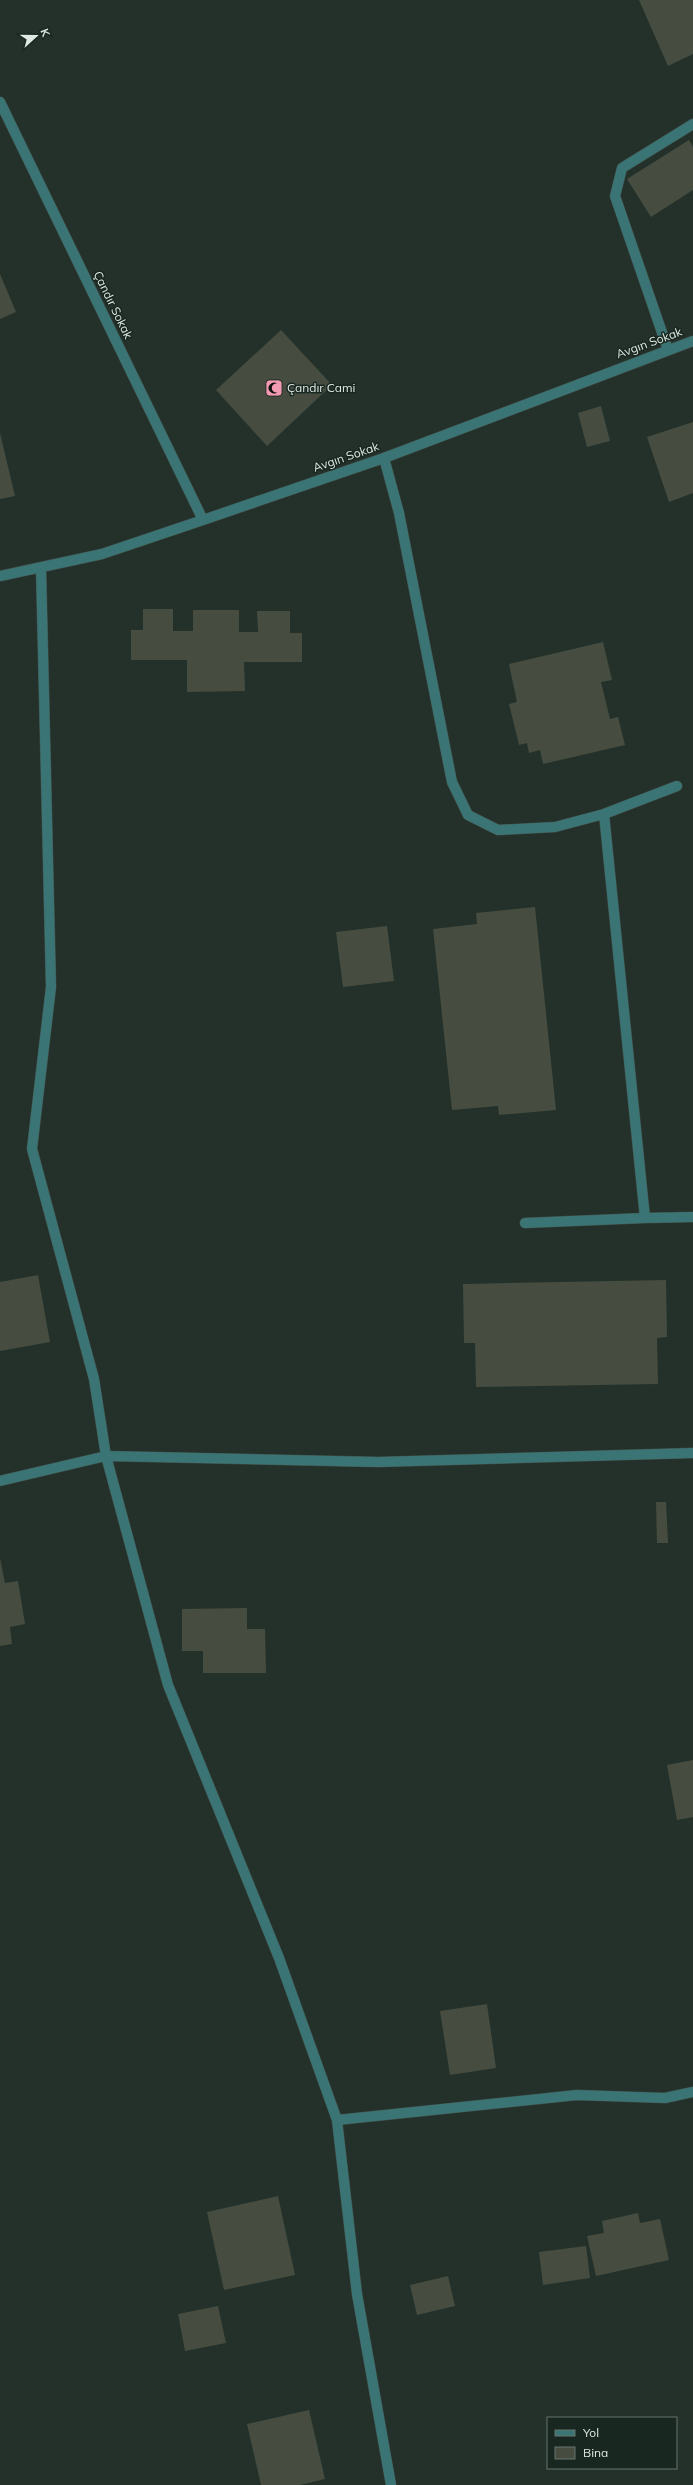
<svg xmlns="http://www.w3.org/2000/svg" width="693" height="2485" font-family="Mulish,sans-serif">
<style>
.building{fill:#464d40}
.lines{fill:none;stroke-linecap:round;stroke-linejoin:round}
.service-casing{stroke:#414e48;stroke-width:11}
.minor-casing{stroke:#414e48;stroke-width:11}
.service{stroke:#3b7474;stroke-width:10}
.minor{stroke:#3b7474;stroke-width:10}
.labels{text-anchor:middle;stroke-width:3;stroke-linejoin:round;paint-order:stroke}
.street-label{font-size:12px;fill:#dfe8e3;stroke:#192721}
.poi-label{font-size:12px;fill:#dfe8e3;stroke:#192721;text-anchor:start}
</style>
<rect width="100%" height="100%" fill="#23312a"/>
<path class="building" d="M 639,0 L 693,0 L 693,54 L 668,66 Z
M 689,140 L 693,147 L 693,190 L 651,217 L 627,179 Z
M 0,274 L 16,312 L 0,319 Z
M 281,330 L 332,385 L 267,446 L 216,390 Z
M 601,406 L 610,441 L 587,447 L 578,413 Z
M 693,422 L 693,493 L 669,502 L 647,437 Z
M 0,433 L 15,496 L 0,499 Z
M 143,609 L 173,609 L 173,631 L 193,631 L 193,610 L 239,610 L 239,632 L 258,632 L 257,611 L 290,611 L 290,633 L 302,633 L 302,662 L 244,662 L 245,691 L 187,692 L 187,660 L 131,660 L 131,630 L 143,630 Z
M 603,642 L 612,680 L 601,682 L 610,719 L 618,717 L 625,745 L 543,764 L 540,750 L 529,753 L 527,743 L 519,745 L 509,704 L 517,702 L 509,664 Z
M 535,907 L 556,1110 L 499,1115 L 498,1106 L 452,1110 L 433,929 L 477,924 L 476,913 Z
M 387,926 L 394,981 L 343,987 L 336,932 Z
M 38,1275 L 50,1342 L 0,1351 L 0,1282 Z
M 666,1280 L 667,1337 L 657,1338 L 658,1384 L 476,1387 L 475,1343 L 464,1343 L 463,1284 Z
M 656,1502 L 666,1502 L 668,1543 L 657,1543 Z
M 0,1558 L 5,1583 L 18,1581 L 25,1624 L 10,1627 L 12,1644 L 0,1646 Z
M 247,1608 L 247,1629 L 265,1629 L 266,1673 L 203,1673 L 203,1651 L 182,1651 L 182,1609 Z
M 693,1760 L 693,1817 L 677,1820 L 667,1765 Z
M 487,2004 L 496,2068 L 450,2075 L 440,2011 Z
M 278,2196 L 295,2275 L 224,2290 L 207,2212 Z
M 638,2213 L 640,2223 L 660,2219 L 669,2260 L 596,2276 L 587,2236 L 604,2233 L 602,2221 Z
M 586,2246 L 590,2278 L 543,2285 L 539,2252 Z
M 448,2276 L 455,2306 L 417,2315 L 410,2285 Z
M 218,2306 L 226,2343 L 185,2351 L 178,2314 Z
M 309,2410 L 325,2479 L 300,2485 L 261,2485 L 247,2424 Z"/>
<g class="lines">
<g class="service-casing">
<path id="service" d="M 384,458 L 399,513 L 452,782 L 468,815 L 498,830 L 555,827 L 604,814 L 677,786
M 604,814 L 645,1218 L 693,1217
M 525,1223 L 645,1218"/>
</g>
<g class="minor-casing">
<path id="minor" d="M 0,102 L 203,520
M 668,350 L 615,196 L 622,168 L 693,124
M 41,568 L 51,987 L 32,1149 L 94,1379 L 106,1456 L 168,1685 L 279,1958 L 337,2120 L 357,2294 L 391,2485
M 0,576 L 102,554 L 203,520 L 384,458 L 693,341
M 0,1481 L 106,1456 L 378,1462 L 693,1453
M 337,2120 L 577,2095 L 665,2098 L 693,2092"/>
</g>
<use href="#service" class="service"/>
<use href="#minor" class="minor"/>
</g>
<defs>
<g id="mosque-square" transform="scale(0.9)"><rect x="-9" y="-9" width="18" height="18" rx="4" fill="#f19ab2" stroke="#192721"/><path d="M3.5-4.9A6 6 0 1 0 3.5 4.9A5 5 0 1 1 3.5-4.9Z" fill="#111"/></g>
</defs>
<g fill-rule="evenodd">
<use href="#mosque-square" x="274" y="388"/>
</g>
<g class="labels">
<g class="street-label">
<text transform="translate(113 305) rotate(64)" y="4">Çandır Sokak</text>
<text transform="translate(649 343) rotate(-20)" y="4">Avgın Sokak</text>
<text transform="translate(346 457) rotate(-19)" y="4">Avgın Sokak</text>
</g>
<g class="poi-label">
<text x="287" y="392">Çandır Cami</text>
</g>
</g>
<rect x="547" y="2417" width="130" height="52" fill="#192721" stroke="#68746f"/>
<rect x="555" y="2430" width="20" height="6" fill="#3b7474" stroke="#68746f"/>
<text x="583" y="2437" font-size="12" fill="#dfe8e3">Yol</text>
<rect x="555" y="2447" width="20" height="12" fill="#464d40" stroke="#68746f"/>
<text x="583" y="2457" font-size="12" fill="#dfe8e3">Bina</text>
<g transform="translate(36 36) rotate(69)" stroke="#192721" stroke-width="3" paint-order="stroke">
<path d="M0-3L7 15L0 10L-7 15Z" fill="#dfe8e3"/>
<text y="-6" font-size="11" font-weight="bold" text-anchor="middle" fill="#dfe8e3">K</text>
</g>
</svg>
